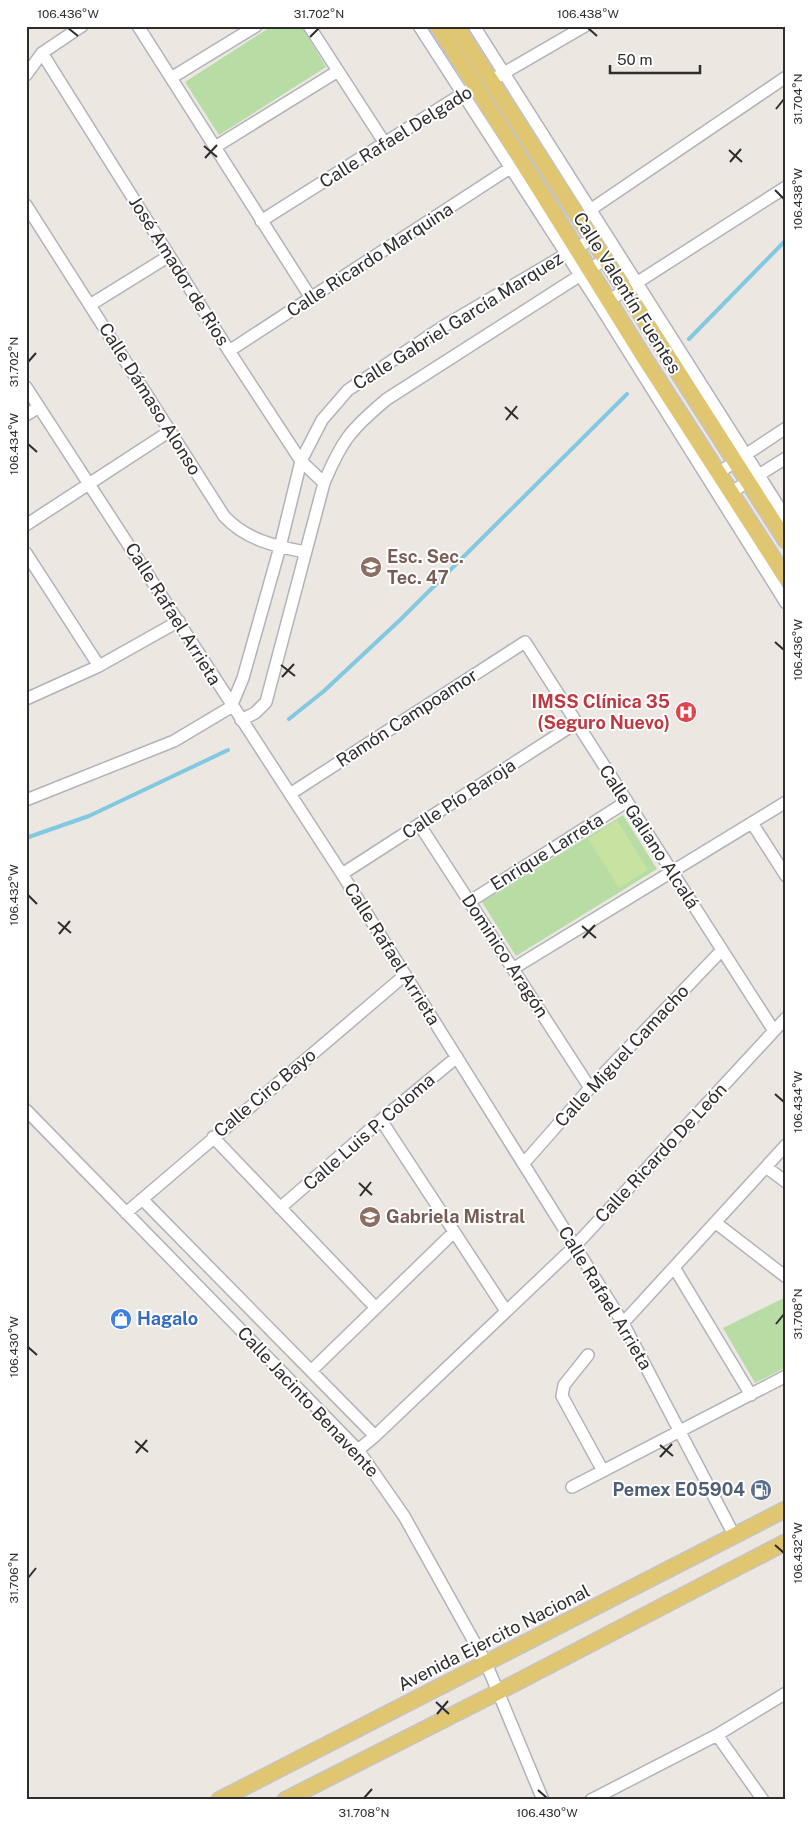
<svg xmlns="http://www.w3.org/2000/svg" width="812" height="1826" font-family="'Public Sans',sans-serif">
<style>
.park{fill:#b7dca4}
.pitch{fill:#c7e2a1}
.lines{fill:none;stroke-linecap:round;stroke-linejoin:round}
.stream{stroke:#81c8e1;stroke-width:4}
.minor-casing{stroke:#b1b3bb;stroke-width:14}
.major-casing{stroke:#c4c4c4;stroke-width:18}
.minor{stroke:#fff;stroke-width:11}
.major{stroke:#e1c671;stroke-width:15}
.ticks{fill:none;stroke:#2d2d2d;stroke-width:2}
.labels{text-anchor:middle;stroke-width:4;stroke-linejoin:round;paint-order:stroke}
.street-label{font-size:18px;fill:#2d2d2d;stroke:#fff}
.education-label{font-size:18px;font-weight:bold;fill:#785e54;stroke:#fff;text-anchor:start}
.health-label{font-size:18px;font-weight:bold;fill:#be3a42;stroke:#fff;text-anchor:end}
.shop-label{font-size:18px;font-weight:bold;fill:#366cbe;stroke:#fff;text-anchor:start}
.service-label{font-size:18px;font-weight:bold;fill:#4e5e75;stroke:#fff;text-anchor:end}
.neatline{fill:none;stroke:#2d2d2d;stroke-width:2}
.ticks-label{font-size:12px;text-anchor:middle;fill:#2d2d2d}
</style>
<rect width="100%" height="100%" fill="#ece7e1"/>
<path class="park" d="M 272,26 L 301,26 L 326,67 L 219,135 L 185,82 Z
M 623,815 L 657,869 L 516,956 L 482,902 Z
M 786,1297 L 786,1367 L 755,1383 L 723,1328 Z"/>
<path class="pitch" d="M 617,820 L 648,870 L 619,888 L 588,839 Z"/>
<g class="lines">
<path class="stream" d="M 689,339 L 786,240
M 289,719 L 324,691 L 400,620 L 627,394
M 26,838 L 89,816 L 228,750"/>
<g class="minor-casing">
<path id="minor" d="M 138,26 L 311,298
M 309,26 L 384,142
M 419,26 L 600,306 L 786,603
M 474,26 L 786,518
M 42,53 L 229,351 L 301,461 L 324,483
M 26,75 L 42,53 L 82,26
M 497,77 L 585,26
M 171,78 L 256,26
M 215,147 L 338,71
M 26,205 L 224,516 C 246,540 275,546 305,552
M 590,210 L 786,77
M 261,221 L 467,91
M 90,305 L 169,256
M 602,305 L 786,187
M 229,351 L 510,168
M 26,387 L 342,874 L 623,1323 L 734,1535
M 26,415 L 39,407
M 712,477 L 786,428
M 725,496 L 786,458
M 26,525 L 170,431
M 26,553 L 99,666
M 26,699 L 99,666 L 179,621
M 241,720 L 255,713 L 266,702 L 324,483 C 342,440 351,429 387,399 L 604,260
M 290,794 L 525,642 L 774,1031
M 26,800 L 174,741 L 231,707 L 243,678 L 280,547 L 301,461 L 322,420 L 348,390 L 444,326 L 592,239
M 752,823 L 786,876
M 419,824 L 590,1088
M 342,874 L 576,723
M 469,902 L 626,802
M 514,968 L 786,802
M 26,1110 L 358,1450 L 404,1516 L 486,1663 L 543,1800
M 381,1120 L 506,1311
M 213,1137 L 376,1308
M 524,1163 L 590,1088 L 722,950
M 766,1167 L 786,1182
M 142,1199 L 375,1436
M 280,1208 L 381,1120 L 457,1057
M 126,1213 L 405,975
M 716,1223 L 786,1277
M 675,1269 L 751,1395
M 623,1323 L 786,1145
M 588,1355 L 564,1385 L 562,1396 L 603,1471
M 311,1371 L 454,1232
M 358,1450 L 375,1436 L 575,1246 L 786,1018
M 572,1487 L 786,1376
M 717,1735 L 763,1800
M 591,1800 L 717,1735 L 786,1693"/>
</g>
<g class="major-casing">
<path id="major" d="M 438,26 L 645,359 L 786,578
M 456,26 L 786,541
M 219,1800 L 786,1509
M 285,1800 L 498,1692 L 786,1542"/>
</g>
<use href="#minor" class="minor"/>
<use href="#major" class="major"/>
</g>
<path class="ticks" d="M 68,28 L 78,36M 588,28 L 597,36M 310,37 L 319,28M 776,109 L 784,99M 204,146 L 217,157M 729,150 L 742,162M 205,158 L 217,145M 730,162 L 741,149M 775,190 L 784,199M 28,362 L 36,353M 505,407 L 518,419M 506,420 L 517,406M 28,444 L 37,452M 775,642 L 784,650M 281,665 L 295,676M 282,677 L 294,664M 28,895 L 37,904M 58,922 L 71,933M 582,926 L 596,938M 59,934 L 70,921M 583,938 L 595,925M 775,1094 L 784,1102M 359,1183 L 372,1195M 360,1196 L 371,1182M 776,1324 L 784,1314M 28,1347 L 37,1355M 135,1441 L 148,1452M 660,1445 L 673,1456M 136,1453 L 147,1440M 660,1457 L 672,1444M 775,1545 L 784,1553M 28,1578 L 36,1568M 436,1702 L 449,1714M 437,1714 L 448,1701M 538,1790 L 547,1798M 364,1798 L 372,1789"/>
<defs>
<g id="school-disc" transform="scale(1.125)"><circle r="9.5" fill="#8d6e63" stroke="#fff"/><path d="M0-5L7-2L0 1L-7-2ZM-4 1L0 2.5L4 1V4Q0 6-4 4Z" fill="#fff"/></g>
<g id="hospital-disc" transform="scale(1.125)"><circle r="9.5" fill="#e0444e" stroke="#fff"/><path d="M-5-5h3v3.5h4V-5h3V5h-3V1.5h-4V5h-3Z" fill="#fff"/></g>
<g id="shop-disc" transform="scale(1.125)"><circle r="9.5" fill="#3f7fe0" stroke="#fff"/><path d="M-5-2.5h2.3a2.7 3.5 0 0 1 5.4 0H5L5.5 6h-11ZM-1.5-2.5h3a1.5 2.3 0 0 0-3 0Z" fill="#fff"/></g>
<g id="fuel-disc" transform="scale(1.125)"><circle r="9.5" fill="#5c6f8a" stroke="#fff"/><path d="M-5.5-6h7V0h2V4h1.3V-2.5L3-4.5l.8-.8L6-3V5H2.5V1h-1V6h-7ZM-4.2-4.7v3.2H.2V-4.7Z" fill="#fff"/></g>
</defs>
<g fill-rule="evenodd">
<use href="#school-disc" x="371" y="567"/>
<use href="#hospital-disc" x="686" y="712"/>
<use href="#school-disc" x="370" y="1217"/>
<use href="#shop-disc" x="121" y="1319"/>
<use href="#fuel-disc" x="761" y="1490"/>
</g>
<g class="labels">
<g class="street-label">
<text transform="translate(396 137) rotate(-32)" y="6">Calle Rafael Delgado</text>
<text transform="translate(370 260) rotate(-33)" y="6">Calle Ricardo Marquina</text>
<text transform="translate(179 271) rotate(58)" y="6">José Amador de Rios</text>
<text transform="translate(627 293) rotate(58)" y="6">Calle Valentín Fuentes</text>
<text transform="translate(458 321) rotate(-32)" y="6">Calle Gabriel García Marquez</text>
<text transform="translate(150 399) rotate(58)" y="6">Calle Dámaso Alonso</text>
<text transform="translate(173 614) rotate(58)" y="6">Calle Rafael Arrieta</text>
<text transform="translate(407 718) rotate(-33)" y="6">Ramón Campoamor</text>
<text transform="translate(459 799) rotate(-33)" y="6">Calle Pío Baroja</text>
<text transform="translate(649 837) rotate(57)" y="6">Calle Galiano Alcalá</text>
<text transform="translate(547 852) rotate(-32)" y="6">Enrique Larreta</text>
<text transform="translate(392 954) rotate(58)" y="6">Calle Rafael Arrieta</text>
<text transform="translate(505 956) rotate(57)" y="6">Dominico Aragón</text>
<text transform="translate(622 1056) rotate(-47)" y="6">Calle Miguel Camacho</text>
<text transform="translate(265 1093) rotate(-40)" y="6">Calle Ciro Bayo</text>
<text transform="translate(369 1132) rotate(-41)" y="6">Calle Luis P. Coloma</text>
<text transform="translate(661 1153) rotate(-47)" y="6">Calle Ricardo De León</text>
<text transform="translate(605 1298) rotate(59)" y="6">Calle Rafael Arrieta</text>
<text transform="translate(308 1402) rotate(47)" y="6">Calle Jacinto Benavente</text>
<text transform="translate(494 1638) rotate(-27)" y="6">Avenida Ejercito Nacional</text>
</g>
<g class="education-label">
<text x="387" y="563">Esc. Sec.<tspan x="387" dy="21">Tec. 47</tspan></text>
<text x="386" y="1223">Gabriela Mistral</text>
</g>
<g class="health-label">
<text x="670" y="708">IMSS Clínica 35<tspan x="670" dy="21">(Seguro Nuevo)</tspan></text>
</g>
<g class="shop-label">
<text x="137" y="1325">Hagalo</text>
</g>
<g class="service-label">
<text x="745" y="1496">Pemex E05904</text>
</g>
</g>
<rect width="812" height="1826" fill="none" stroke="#ffffff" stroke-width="55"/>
<path d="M610 65v8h90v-8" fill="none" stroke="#2d2d2d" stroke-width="2.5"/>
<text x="617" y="65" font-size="15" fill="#2d2d2d" stroke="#ffffff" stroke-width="4" paint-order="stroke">50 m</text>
<rect x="28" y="28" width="756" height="1770" class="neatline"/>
<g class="ticks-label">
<text x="68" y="18">106.436°W</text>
<text x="319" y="18">31.702°N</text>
<text x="588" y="18">106.438°W</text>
<text transform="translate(798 99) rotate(-90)" y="4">31.704°N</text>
<text transform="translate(798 199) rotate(-90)" y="4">106.438°W</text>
<text transform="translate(14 362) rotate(-90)" y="4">31.702°N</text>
<text transform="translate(14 444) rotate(-90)" y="4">106.434°W</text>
<text transform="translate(798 650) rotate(-90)" y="4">106.436°W</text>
<text transform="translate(14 895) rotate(-90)" y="4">106.432°W</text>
<text transform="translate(798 1102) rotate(-90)" y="4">106.434°W</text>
<text transform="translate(798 1314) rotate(-90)" y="4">31.708°N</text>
<text transform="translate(14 1347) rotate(-90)" y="4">106.430°W</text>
<text transform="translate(798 1553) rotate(-90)" y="4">106.432°W</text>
<text transform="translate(14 1578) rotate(-90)" y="4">31.706°N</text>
<text x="364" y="1817">31.708°N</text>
<text x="547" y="1817">106.430°W</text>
</g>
</svg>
